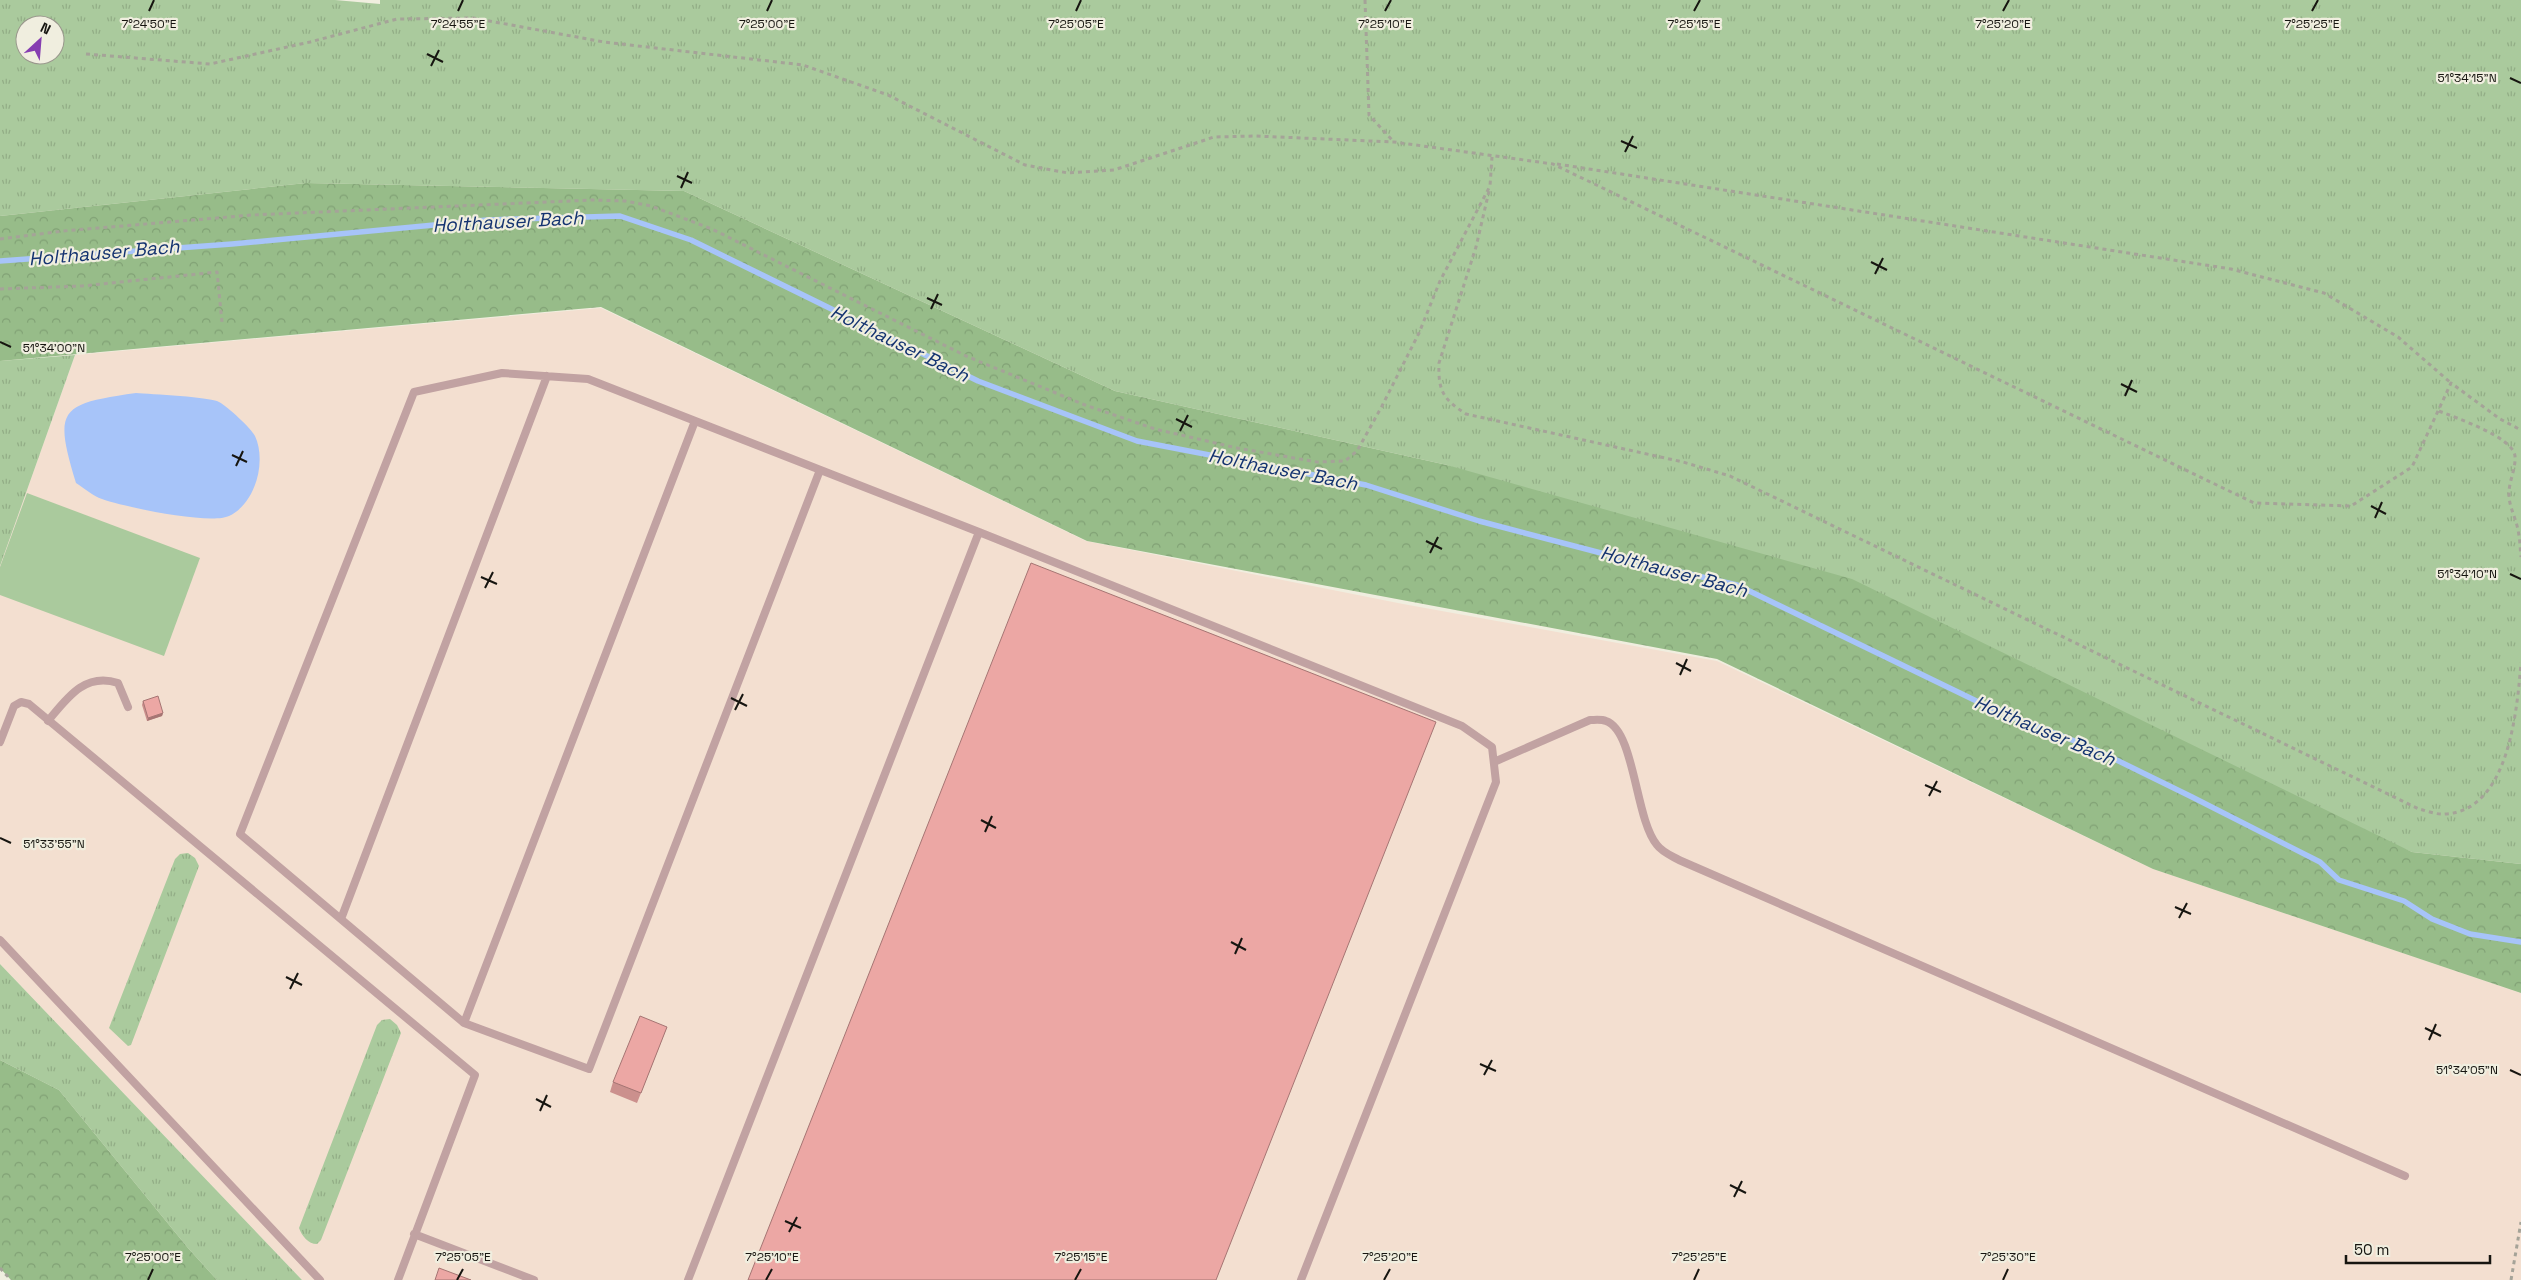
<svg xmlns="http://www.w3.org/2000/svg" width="2521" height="1280" font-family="'Space Grotesk',sans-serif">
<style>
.industrial{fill:#f3dfd0}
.grass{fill:url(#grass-tufts);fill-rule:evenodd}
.forest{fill:url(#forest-crowns)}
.pitch{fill:#aaca9d}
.water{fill:#a7c4f9}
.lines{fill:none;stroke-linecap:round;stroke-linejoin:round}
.stream{stroke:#a7c4f9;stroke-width:5.5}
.path{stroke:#a5a398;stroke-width:3;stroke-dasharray:4 4;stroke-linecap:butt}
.lane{stroke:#c1a2a2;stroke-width:8}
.wall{fill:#cb908d}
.shaded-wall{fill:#a57573}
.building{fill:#eca7a4;stroke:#a57573}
.ticks{fill:none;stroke:#161510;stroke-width:2}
.labels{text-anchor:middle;stroke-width:4.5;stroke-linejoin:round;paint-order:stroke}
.water-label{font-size:19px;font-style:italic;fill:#143370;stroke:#f0eedf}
.ticks-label{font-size:12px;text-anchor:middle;fill:#161510;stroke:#f0eedf;stroke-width:4.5;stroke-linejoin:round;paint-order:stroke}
</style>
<defs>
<pattern id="grass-tufts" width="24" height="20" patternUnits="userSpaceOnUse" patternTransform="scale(1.25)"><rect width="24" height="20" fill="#aaca9d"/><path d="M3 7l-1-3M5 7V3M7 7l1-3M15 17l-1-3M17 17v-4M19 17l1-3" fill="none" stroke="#92ad86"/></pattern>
<pattern id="forest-crowns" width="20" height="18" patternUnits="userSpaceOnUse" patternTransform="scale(1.25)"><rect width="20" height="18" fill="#97bc89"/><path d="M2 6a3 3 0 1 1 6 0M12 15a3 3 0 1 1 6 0" fill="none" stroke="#81a175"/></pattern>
</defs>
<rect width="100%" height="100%" fill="#f0eedf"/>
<path class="industrial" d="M 601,308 L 1086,541 L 1403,604 L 1717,661 L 2153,869 L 2521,993 L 2521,1280 L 302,1280 L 0,964 L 0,566 L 75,355 Z"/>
<path class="grass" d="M 0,0 L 335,0 L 380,4 L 380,0 L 2521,0 L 2521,864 L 2412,852 L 1447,465 L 1115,391 L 684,191 L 306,183 L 0,216 ZM 25,25 L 55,25 L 55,55 L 25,55 Z
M 75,355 L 0,566 L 0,361 Z
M 188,853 L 195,858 L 199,866 L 131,1045 L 128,1046 L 109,1028 L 175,859 L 180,854 Z
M 0,964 L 302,1280 L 217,1280 L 188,1248 L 59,1090 L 0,1060 Z
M 390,1019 L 397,1025 L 401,1033 L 321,1240 L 317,1244 C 308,1244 302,1236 299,1228 L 377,1025 L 382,1020 Z"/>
<path class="forest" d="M 306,183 L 684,191 L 1115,391 L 1447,465 L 1852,579 L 2412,852 L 2521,864 L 2521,993 L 2153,869 L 1717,659 L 1087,541 L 601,307 L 0,361 L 0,216 Z
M 0,1060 L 59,1090 L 188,1248 L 217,1280 L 11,1280 L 0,1268 Z"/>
<path class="pitch" d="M 27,493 L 200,558 L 164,656 L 0,595 L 0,567 Z"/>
<path class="water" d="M 136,393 C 150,394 212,397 219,402 C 228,407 251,428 255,436 C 267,462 255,504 229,516 C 210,525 124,507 102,499 C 93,496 84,488 76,483 C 53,408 60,404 136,393 Z"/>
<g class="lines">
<path class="stream" d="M 0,261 L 232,244 L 487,220 L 620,216 L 691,240 L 978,381 L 1137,441 L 1366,485 L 1479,521 L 1624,559 L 1737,585 L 1995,710 L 2090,747 L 2192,797 L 2320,862 L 2339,880 L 2404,901 L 2432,919 L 2470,934 L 2521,942"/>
<path class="path" d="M 1365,0 L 1369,115 L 1394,142
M 86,54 L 210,64 L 310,42 L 397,19 L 473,18 L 604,42 L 803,65 L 888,95 L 1025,165 L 1068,173 L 1114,170 L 1214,137 L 1255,136 L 1394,142 L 1553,164 L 2254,503 L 2351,506 L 2412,467 L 2451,383 L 2500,419 L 2521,430
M 1557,164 L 2231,269 L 2324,293 L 2398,337 L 2451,383
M 1489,191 L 1476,247 L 1439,363 C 1438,391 1443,399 1466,414 L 1683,462 L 1730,476 L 2419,809 C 2427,811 2437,815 2445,814 C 2509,811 2517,710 2521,663
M 0,239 L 63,231 L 252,215 L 593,200 L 625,201 L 651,206 L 712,229 L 966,356 L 1085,405 L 1155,429 L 1237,448 L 1317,462 L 1345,461 L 1357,451 L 1382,406 L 1419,333 L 1440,281 L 1490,186 L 1492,157
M 0,289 L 82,286 L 217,272 L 222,322
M 2439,411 C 2456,418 2513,437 2515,456 C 2516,470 2508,482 2509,497 C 2510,508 2516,519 2518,530 C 2520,539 2520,548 2521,557
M 0,1268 L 11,1280
M 2511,1280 L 2521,1222"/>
<path class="lane" d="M 820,470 L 589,1069 L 464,1023 L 240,834 L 414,392 L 502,373 L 588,379 L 979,532
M 48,721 C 67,698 85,672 118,683 L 128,707
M 0,742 L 14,706 L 21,702 L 29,704 L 475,1075 L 398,1280
M 1494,762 L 1590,720 C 1595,720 1601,719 1606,721 C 1635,731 1635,819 1657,845 C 1662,852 1672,856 1679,860 L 2405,1176
M 341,919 L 547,376
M 0,940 L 320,1280
M 464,1023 L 695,421
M 414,1234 L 534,1280
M 688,1280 L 979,532 L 1462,726 L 1492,747 L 1496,782 L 1301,1280"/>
</g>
<path class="wall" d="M 143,701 L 163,713 L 162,716 L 147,721 L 142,705 Z
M 667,1027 L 637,1103 L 610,1092 L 613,1082 Z"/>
<path class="shaded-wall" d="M 163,713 L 162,716 L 147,721 L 148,718 Z"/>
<path class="building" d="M 1031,563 L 1436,722 L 1216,1280 L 748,1280 Z
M 158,696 L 163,713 L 148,718 L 143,701 Z
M 640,1016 L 667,1027 L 641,1093 L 613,1082 Z
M 439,1268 L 471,1280 L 435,1280 Z"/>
<path class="ticks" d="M 149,11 L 154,0M 458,11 L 463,0M 767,11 L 772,0M 1076,11 L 1081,0M 1385,11 L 1391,0M 1694,11 L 1700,0M 2003,11 L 2009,0M 2312,11 L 2318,0M 427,54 L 443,62M 431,66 L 439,50M 2510,78 L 2521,83M 1621,141 L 1637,148M 1625,152 L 1633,136M 677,176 L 692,183M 681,188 L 688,172M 1871,262 L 1887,270M 1875,274 L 1883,258M 927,298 L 942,305M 931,309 L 938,294M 0,342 L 11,347M 2121,384 L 2137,392M 2125,396 L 2132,380M 1176,419 L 1192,427M 1180,431 L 1188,415M 232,455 L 247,462M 236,466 L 243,451M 2371,506 L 2386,514M 2375,518 L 2382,502M 1426,541 L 1442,549M 1430,553 L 1438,537M 2510,574 L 2521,579M 481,577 L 497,584M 485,588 L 493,572M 1676,663 L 1691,671M 1680,675 L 1687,659M 731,698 L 747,706M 735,710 L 743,694M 1925,785 L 1941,792M 1929,796 L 1937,781M 981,820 L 996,828M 985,832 L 992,816M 0,838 L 11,843M 2175,907 L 2191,914M 2179,918 L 2187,903M 1231,942 L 1246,950M 1235,954 L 1242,938M 286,977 L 302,985M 290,989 L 298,973M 2425,1028 L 2441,1036M 2429,1040 L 2436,1024M 1480,1064 L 1496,1071M 2510,1070 L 2521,1075M 1484,1075 L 1492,1060M 536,1099 L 551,1107M 540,1111 L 547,1095M 1730,1185 L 1746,1193M 1734,1197 L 1742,1181M 785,1221 L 801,1228M 789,1232 L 797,1217M 148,1280 L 153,1269M 457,1280 L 463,1269M 766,1280 L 772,1269M 1075,1280 L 1081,1269M 1384,1280 L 1390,1269M 1694,1280 L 1699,1269M 2003,1280 L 2008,1269"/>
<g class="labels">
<g class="water-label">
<text transform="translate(508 221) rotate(-3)" y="7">Holthauser Bach</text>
<text transform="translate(104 252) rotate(-5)" y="7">Holthauser Bach</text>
<text transform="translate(900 343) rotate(26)" y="7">Holthauser Bach</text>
<text transform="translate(1283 469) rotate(11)" y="7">Holthauser Bach</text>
<text transform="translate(1674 571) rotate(15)" y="7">Holthauser Bach</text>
<text transform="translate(2045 730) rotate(23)" y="7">Holthauser Bach</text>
</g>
</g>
<g class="ticks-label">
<text x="149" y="28">7°24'50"E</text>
<text x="767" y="28">7°25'00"E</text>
<text x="1385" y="28">7°25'10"E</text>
<text x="2312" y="28">7°25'25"E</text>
<text x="458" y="28">7°24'55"E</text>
<text x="1076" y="28">7°25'05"E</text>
<text x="1694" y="28">7°25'15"E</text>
<text x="2003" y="28">7°25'20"E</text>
<text x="2467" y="82">51°34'15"N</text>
<text x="54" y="352">51°34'00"N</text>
<text x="2467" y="578">51°34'10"N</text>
<text x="54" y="848">51°33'55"N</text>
<text x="2467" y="1074">51°34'05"N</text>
<text x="153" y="1261">7°25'00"E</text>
<text x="463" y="1261">7°25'05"E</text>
<text x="772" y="1261">7°25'10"E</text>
<text x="1081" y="1261">7°25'15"E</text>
<text x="1390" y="1261">7°25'20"E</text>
<text x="1699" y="1261">7°25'25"E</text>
<text x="2008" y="1261">7°25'30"E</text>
</g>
<g transform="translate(40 40) rotate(26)"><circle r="24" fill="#f0eedf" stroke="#99978c"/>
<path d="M0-4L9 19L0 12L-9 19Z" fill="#863eb1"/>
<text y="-8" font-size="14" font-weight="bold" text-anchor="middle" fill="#161510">N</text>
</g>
<path d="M2346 1255v8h144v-8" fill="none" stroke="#161510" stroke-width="2.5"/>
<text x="2354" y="1255" font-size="15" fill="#161510" stroke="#f0eedf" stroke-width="4" paint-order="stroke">50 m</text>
</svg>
